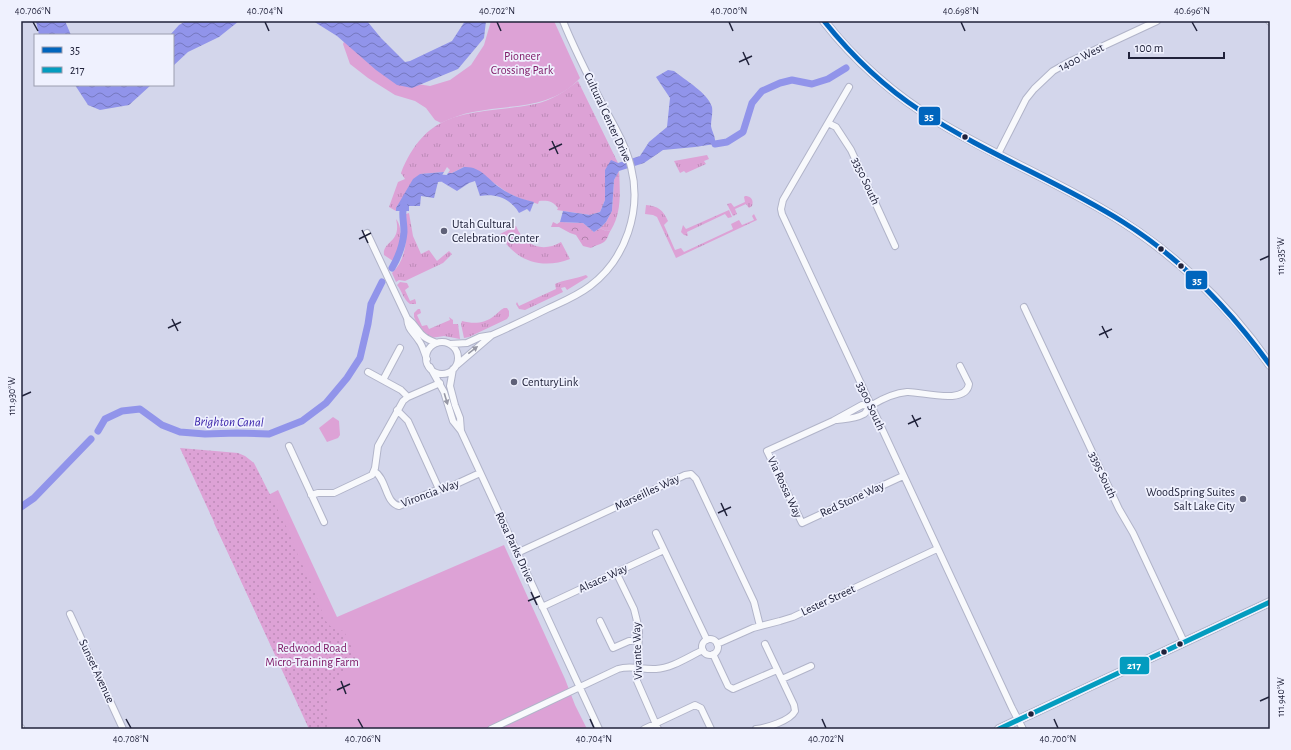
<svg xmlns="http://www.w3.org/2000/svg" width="1291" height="750" font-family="'Alegreya Sans',sans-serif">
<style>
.grass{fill:url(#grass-tufts)}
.forest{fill:url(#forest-crowns)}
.park{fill:#dda2d6}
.garden{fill:url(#garden-dots)}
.water{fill:url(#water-waves)}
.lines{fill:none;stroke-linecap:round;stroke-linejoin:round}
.canal{stroke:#9194ea;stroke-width:7}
.minor-casing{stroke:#b1b4c9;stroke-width:8}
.major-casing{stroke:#b1b4c9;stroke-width:10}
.minor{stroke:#f8f9fc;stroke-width:6}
.major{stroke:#f8f9fc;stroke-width:8}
.bus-1-casing{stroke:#eff1fe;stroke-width:8}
.bus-2-casing{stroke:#eff1fe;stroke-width:8}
.bus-1{stroke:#0065bd;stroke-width:5}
.bus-2{stroke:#039cbf;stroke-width:5}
.oneway{fill:#9798a5}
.ticks{fill:none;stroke:#20223a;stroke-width:1.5}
.bus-dot{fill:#20223a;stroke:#eff1fe;stroke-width:1.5}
.poi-dot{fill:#5f6178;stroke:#eff1fe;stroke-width:1.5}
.labels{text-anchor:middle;stroke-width:3.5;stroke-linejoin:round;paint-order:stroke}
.park-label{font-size:12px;fill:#7d1765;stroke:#eff1fe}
.street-label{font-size:12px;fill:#20223a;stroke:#eff1fe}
.poi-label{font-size:12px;fill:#20223a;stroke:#eff1fe;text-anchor:start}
.water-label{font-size:13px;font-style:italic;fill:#3a24aa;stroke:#eff1fe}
.line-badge{stroke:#eff1fe;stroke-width:1.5}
.badge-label{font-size:11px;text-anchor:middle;font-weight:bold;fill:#fff}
.neatline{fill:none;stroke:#20223a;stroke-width:1.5}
.ticks-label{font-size:10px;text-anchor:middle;fill:#20223a}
</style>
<defs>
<pattern id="grass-tufts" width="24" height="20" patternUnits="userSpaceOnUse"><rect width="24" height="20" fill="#dda2d6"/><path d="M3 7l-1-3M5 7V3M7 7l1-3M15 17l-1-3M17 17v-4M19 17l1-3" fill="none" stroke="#bd8bb8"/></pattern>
<pattern id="forest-crowns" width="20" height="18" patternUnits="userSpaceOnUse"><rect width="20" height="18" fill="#db9fd4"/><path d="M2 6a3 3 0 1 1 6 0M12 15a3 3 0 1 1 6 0" fill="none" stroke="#b181ad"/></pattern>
<pattern id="garden-dots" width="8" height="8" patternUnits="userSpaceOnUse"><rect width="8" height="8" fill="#dda2d6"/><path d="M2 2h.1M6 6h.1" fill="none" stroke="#bd8bb8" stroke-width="1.8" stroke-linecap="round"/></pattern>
<pattern id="water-waves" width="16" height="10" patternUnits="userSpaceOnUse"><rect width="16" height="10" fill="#9194ea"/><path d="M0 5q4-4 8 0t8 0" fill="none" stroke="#7678bf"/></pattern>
</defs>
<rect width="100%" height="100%" fill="#d3d6eb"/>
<path class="grass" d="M 578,81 L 618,163 L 605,170 L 605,200 L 600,212 L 590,215 L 557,210 L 558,208 C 553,201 547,200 539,201 L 538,204 L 519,198 L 508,193 L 491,181 L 464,167 L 452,173 L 448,173 L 450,170 L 447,167 L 444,172 L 420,174 L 396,208 L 396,211 L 389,207 L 398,182 L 405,179 L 401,173 C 429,103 475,116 535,104 C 551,101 565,91 578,81 Z
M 707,155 L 709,159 L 704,161 L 706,164 L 686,173 L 684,171 L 680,173 L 674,161 Z
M 619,171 C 620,191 622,212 611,230 L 606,231 L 600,228 L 606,222 L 612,211 L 614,180 Z
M 745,196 C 751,196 754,200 752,206 L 749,208 L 746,204 L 735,209 L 737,214 L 733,216 L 727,204 L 731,203 L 734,207 L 745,202 L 744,197 Z
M 646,205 C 658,206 663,210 668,221 L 664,225 L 675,250 L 681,248 L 684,252 L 733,229 L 731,224 L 739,220 L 742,225 L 754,220 L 752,216 L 754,214 L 757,220 L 676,258 L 657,217 L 653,215 L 645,214 Z
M 729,210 L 732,217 L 728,218 L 725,214 L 687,232 L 688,236 L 684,235 L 681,232 L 683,225 L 686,229 Z
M 409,213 L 413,236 L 421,254 L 429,250 L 437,261 L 449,251 L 452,254 L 443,263 L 405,281 L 399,280 L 396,282 L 392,273 C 408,258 407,234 406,214 Z
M 396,219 C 404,228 401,253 393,261 L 384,255 C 382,241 402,243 396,219 Z
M 516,226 C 524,246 543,253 561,242 L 570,259 C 542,270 514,261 500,234 Z
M 586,275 L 588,277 L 567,290 L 565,287 L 561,288 L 563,292 L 525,310 L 519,309 L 516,304 L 517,302 L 519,306 L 556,289 L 555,284 C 562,280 576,279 586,275 Z
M 400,282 L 407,283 L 409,287 L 405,290 L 410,301 L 415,299 L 416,302 L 416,304 L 410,304 C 403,299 402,291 397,285 Z
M 504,308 L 507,308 L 509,311 L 509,316 L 507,319 L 469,337 L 464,338 L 461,324 L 462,321 C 473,324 484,324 494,316 C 497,314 500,310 504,308 Z
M 418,309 L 420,309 L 421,313 L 417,315 L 422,326 L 427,325 L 429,329 L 450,320 L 449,317 L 453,320 L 453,324 L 458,324 L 460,339 L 444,336 L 431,338 L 427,336 L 419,328 L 414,317 L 414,313 Z"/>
<path class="forest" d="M 553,222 L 557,224 L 560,222 L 583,223 L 594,232 L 600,228 L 606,231 L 611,230 C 608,234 608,239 604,242 C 600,245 595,245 591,248 L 583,246 L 576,235 L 570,233 L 559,227 L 551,227 Z"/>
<path class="park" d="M 491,21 L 554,21 L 580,78 C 551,110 511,104 473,112 C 462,114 451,118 441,123 L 435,120 L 426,108 L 415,101 L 395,95 L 368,78 L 350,64 L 343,44 L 346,37 L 411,83 L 430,86 L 450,80 L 471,65 L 484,45 Z
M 333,417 L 339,421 L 340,435 L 338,438 L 327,442 L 319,428 Z
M 278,490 L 337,617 L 504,545 L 565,679 L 575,705 L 587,729 L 310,729 L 214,523 Z"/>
<path class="garden" d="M 180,448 L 238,453 L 245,456 L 254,463 L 289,532 L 299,558 L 313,587 L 325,620 L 329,625 L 334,629 L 344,631 L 358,661 C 332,674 322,701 329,729 L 309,729 Z"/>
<path class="water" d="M 36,21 L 65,21 L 71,35 L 39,35 Z
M 186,21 L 239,21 L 219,37 L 188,52 L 173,66 L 173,35 L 170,35 L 179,25 Z
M 313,21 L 367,21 L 381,38 L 405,62 L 410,61 L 452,41 L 465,21 L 486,21 L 484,38 L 458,69 L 412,88 L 397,85 L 376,70 L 337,36 Z
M 668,70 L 674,71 C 685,80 708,93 712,107 C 713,114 711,119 711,126 C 712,132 716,137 715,144 L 695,147 L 663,150 L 644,163 L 619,171 L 614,180 L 612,211 L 606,222 L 600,228 L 594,232 L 583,223 L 560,222 L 563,211 L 590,215 L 600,212 L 605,200 L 605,170 L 611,160 L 618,163 L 640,156 L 649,142 L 667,127 L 670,98 L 656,77 Z
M 75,85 L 151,85 L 129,105 L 100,110 L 88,105 Z
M 464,167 C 480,166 487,178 499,187 C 510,195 521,199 534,202 L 530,212 L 527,209 L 519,213 C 511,199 496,193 480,196 L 475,181 L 469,183 L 457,191 L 442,182 L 448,173 L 452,173 Z
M 444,172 L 438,182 L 434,198 L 421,196 L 420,206 L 409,206 L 409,211 L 396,211 L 396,208 L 413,179 L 420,174 Z"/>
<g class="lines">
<path class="canal" d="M 715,144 L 727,142 L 743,132 L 752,103 L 762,91 L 780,83 L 792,80 L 812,84 L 828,79 L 846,68
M 431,180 L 440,178 L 454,179
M 392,268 C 399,256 403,245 404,232 C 404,220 401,214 404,203
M 98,431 L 105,419 L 122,411 L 140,409 L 162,425 L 180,432 L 205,434 L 237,433 L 269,434 L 302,421 L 326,403 L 347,378 L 360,358 L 368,324 L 371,304 L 382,282
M 21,507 L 34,498 L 91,439"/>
<g class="minor-casing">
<path id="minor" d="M 1269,21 L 1270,22
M 849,87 L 783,200 L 781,209 L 782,214 L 1012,708 L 1023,729
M 828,123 L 836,127 L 851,150 L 895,246
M 998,154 L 1026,99 L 1034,89 L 1053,71 L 1069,62 L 1157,21
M 367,233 L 407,318 C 408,331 413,331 419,341 C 423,346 424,353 427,359
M 1024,307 L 1119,509 L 1133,533 L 1184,642
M 407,318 C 421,329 416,336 437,343
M426 358a16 16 0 1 1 32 0a16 16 0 1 1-32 0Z
M 450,344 L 467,343 L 480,337 L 492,335 C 510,327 529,318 547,309 C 562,302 577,296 590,286 C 626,259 642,210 631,167 C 626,146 615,127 605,109 C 590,80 575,51 563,21
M 457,365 L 492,335
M 430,367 L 444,392 L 453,421 L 461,431 L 599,729
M 453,369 L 450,386 L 455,405 L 460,418 L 461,431
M 368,372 L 401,390 L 408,397
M 383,380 L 400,348
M 871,406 L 862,405 L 833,421 L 767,451 L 802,523 L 903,476
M 397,410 L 408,421 L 439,489
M 837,420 C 846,419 855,419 864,414 C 867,412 868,407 872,405 C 882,399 895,393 907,392 C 920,391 966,406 969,384 L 960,366
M 289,446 L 324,522
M 374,471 C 387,479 385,503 399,506 L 439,489 L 454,485 L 480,473
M 311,495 L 318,493 L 334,493 L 372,475 L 375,468 L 378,446 L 403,401 L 408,397 L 440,383
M 656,533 L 707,640
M 517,553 L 685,475 L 691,474 L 696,479 L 754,602 L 760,626
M 616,572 L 634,609 L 637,621 L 639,632 L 637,681 L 658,729
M 542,607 L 664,550
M 70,614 L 123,729
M 600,621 L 613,648 L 629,641 L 638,641
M702 647a8 8 0 1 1 16 0a8 8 0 1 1-16 0Z
M 717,644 L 753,628 L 780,621 L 793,617 L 937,549
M 713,654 L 728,686 L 733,689 L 777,670
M 782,679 L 811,666
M 21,728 L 21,729
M 491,729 L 618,669 C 631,665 643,670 656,669 C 672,668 688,657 703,650
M 644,729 L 695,705 L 701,708 L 711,729
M 756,729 C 766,728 790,721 795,711 L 794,705 L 765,644"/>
</g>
<g class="major-casing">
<path id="major" d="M 824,21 C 854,60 895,96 937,121 C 989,153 1047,177 1100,208 C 1167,246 1226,301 1270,365
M 999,729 L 1270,602"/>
</g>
<use href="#minor" class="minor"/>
<use href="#major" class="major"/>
<g class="bus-1-casing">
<path id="bus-1" d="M 824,21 C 852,56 884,87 921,111 C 986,154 1058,181 1123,222 C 1182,259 1230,310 1270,365"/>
</g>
<g class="bus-2-casing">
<path id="bus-2" d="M 999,729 L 1270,602"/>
</g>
<use href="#bus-1" class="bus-1"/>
<use href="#bus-2" class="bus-2"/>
</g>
<defs><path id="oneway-solid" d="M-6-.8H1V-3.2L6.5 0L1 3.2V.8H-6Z"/></defs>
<g class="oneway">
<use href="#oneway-solid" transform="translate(473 350) rotate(-38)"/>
<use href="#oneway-solid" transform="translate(446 399) rotate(73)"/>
</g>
<path class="ticks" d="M 33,22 L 38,31M 265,22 L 269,31M 497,22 L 501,31M 729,22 L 733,31M 961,22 L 965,31M 1192,22 L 1197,31M 743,52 L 749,65M 739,62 L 752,56M 552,141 L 558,154M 549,150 L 562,144M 362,230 L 368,243M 359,239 L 371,233M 1260,260 L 1269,256M 172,319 L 178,331M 1102,326 L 1108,338M 168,328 L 181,322M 1099,335 L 1112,329M 22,396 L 31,392M 912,415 L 918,427M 908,424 L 921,418M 721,503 L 727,516M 718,513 L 731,507M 531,592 L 537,605M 528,601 L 540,596M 341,681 L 346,694M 337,690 L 350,684M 1260,701 L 1269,697M 126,719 L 131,728M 358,719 L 363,728M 590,719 L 594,728M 822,719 L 826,728M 1054,719 L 1058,728"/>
<g class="bus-dot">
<circle cx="965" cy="137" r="3.5"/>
<circle cx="1161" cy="249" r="3.5"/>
<circle cx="1181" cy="266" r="3.5"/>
<circle cx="1180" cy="644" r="3.5"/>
<circle cx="1164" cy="652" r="3.5"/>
<circle cx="1031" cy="714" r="3.5"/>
</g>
<g class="poi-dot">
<circle cx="444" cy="231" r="4"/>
<circle cx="514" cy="382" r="4"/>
<circle cx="1243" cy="499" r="4"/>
</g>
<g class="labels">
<g class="park-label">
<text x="522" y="60">Pioneer<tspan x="522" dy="14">Crossing Park</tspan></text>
<text x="312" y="652">Redwood Road<tspan x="312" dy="14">Micro-Training Farm</tspan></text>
</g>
<g class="street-label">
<text transform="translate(1081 57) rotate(-26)" y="4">1400 West</text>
<text transform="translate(608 117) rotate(65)" y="4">Cultural Center Drive</text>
<text transform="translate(866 181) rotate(65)" y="4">3350 South</text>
<text transform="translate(871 406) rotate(65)" y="4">3300 South</text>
<text transform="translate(1103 475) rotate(65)" y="4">3395 South</text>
<text transform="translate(785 487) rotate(65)" y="4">Via Rossa Way</text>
<text transform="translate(647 492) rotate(-25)" y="4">Marseilles Way</text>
<text transform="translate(430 493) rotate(-20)" y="4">Vironcia Way</text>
<text transform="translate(852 499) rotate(-25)" y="4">Red Stone Way</text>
<text transform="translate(515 547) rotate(65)" y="4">Rosa Parks Drive</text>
<text transform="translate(603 578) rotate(-25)" y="4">Alsace Way</text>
<text transform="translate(828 600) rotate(-25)" y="4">Lester Street</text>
<text transform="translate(637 651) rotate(-92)" y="4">Vivante Way</text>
<text transform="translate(97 671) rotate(65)" y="4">Sunset Avenue</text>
</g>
<g class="poi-label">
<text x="452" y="228">Utah Cultural<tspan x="452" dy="14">Celebration Center</tspan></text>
<text x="522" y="386">CenturyLink</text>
<text x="1235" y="496" text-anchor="end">WoodSpring Suites<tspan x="1235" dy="14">Salt Lake City</tspan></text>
</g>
<g class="water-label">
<text transform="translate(229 421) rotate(1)" y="5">Brighton Canal</text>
</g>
</g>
<g class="line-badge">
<rect x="918" y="106" width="23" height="20" rx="4" fill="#0065bd"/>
<rect x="1185" y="270" width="23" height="20" rx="4" fill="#0065bd"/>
<rect x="1119" y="656" width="31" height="19" rx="4" fill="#039cbf"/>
</g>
<g class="badge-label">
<text x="929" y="120">35</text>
<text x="1197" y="284">35</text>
<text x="1134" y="669">217</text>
</g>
<rect width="1291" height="750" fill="none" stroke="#eff1fe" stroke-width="44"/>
<rect x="34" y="34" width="140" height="52" fill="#eff1fe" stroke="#9c9eb0"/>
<rect x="42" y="47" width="20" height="6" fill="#0065bd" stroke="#9c9eb0"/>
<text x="70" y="54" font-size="12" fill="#20223a">35</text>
<rect x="42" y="67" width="20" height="6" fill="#039cbf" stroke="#9c9eb0"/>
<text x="70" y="74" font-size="12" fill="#20223a">217</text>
<path d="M1129 52v6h95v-6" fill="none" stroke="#20223a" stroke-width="2"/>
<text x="1135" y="52" font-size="12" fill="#20223a" stroke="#eff1fe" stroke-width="3" paint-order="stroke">100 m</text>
<rect x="22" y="22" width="1247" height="706" class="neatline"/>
<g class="ticks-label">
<text x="33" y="14">40.706°N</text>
<text x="265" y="14">40.704°N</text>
<text x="497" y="14">40.702°N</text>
<text x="729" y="14">40.700°N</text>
<text x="961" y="14">40.698°N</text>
<text x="1192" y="14">40.696°N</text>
<text transform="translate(1280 256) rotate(-90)" y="4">111.935°W</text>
<text transform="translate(11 396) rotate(-90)" y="4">111.930°W</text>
<text transform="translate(1280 697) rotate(-90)" y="4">111.940°W</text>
<text x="131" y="742">40.708°N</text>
<text x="363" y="742">40.706°N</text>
<text x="594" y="742">40.704°N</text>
<text x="826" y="742">40.702°N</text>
<text x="1058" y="742">40.700°N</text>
</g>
</svg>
